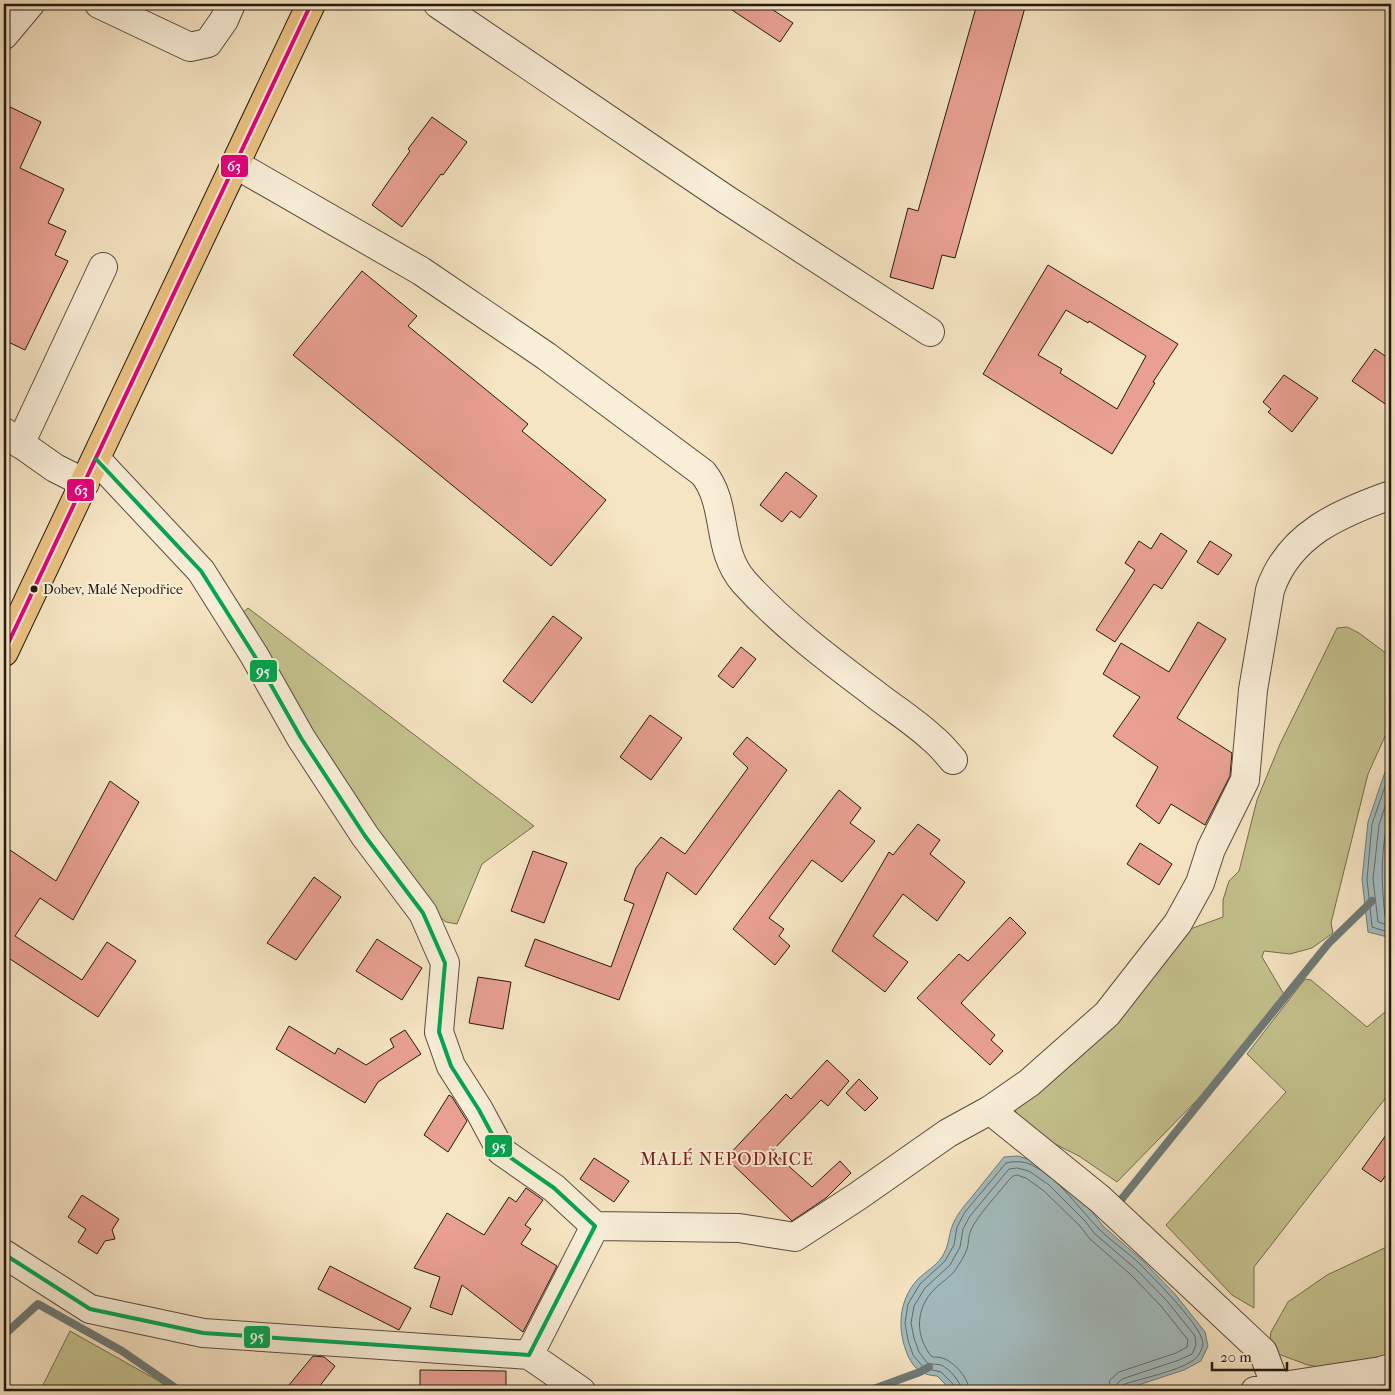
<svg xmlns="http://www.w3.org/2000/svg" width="1395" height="1395" font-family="'IM FELL French Canon',serif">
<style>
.green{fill:#c4c28e;stroke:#736e50}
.water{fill:#a3bcbf;stroke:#6f7b79}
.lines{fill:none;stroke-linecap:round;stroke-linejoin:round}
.shore{stroke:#626b68;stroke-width:1}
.stream{stroke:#6f7b79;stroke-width:8}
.building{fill:#e9a092;stroke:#221a11;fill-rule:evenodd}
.minor-casing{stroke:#574d3e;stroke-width:30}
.major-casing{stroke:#221a11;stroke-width:30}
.minor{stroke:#f9eed8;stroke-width:28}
.major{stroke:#ebc282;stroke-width:28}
.bus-1-casing{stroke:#f9eed8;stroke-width:8}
.bus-2-casing{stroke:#f9eed8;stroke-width:8}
.bus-1{stroke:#e5007d;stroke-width:4}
.bus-2{stroke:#00a651;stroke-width:4}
.bus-dot{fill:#221a11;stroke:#f9eed8;stroke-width:2}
.labels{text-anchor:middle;stroke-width:4;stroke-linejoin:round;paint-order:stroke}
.bus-label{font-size:14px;fill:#221a11;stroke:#f9eed8;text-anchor:start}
.quarter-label{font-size:18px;letter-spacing:1px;fill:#7a1f14;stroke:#f9eed8}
.line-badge{stroke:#f9eed8;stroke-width:2}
.badge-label{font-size:14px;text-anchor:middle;font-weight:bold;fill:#fff}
</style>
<rect width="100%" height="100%" fill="#f6e5c3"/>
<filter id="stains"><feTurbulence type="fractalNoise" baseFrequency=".004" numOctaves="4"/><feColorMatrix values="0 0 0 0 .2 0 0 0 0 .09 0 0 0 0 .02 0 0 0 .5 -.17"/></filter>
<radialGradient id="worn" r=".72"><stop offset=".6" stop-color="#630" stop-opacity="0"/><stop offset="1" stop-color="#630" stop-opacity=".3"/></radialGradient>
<path class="green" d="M 248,608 L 534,826 L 482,864 L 457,924 L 446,922 L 431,910 L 308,740 L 239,616 Z
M 1347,627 L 1359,633 L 1391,657 L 1391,723 L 1368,774 L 1331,923 L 1333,933 L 1312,948 L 1290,954 L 1264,951 L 1262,957 L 1285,996 L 1198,1099 L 1117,1182 L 1079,1156 L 1025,1129 L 1015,1113 L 1017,1106 L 1182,932 L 1223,917 L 1223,900 L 1229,881 L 1239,871 L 1257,800 L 1280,744 L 1337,628 Z
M 1305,979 L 1311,980 L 1367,1027 L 1391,1007 L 1391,1091 L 1254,1267 L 1254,1308 L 1232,1295 L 1166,1225 L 1286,1092 L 1247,1054 Z
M 1391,1245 L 1391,1354 L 1348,1365 L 1325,1368 L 1308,1365 L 1278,1354 L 1269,1345 L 1271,1332 L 1288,1302 L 1327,1275 Z
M 70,1331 L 157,1380 L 173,1391 L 40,1391 Z"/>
<path class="water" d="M 1391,761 L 1391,938 L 1368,932 L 1362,879 L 1368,822 L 1387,766 Z
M 1018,1156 L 1034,1161 L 1069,1189 L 1093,1213 L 1103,1226 L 1143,1261 L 1175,1294 L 1205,1332 L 1208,1346 L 1201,1361 L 1184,1370 L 1120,1391 L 952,1391 L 937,1376 C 922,1375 915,1370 908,1356 C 897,1330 898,1302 917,1280 C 925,1272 936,1266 942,1257 C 950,1244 948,1236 953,1224 C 958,1212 967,1203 975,1193 C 985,1181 994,1169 1004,1157 Z"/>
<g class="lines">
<path class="shore" d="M 1391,769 L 1372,824 L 1367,879 L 1372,927 L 1391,933
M 1391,788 L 1379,825 L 1373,879 L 1378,922 L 1391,926
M 1391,811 C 1380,845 1381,881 1385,916 L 1391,918
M 956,1391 L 955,1386 L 941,1372 L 924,1368 L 913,1355 L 908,1340 L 905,1323 L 908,1304 L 920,1284 L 945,1261 L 954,1245 L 957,1227 L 965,1212 L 1006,1163 C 1014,1161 1024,1161 1032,1165 C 1060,1179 1079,1209 1100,1230 C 1113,1243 1128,1252 1141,1265 C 1154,1279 1204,1327 1203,1345 C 1202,1348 1199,1356 1196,1358 C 1183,1370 1143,1378 1125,1384 L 1122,1387 L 1122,1391
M 962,1391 C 961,1382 950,1369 941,1365 C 937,1364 932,1364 928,1364 L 919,1352 L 914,1338 L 911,1323 L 914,1306 L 925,1288 L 950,1265 L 960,1247 L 963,1229 L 970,1216 L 1009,1169 L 1017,1168 L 1029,1171 L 1049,1185 L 1085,1221 L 1095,1234 L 1136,1269 L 1167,1301 L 1195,1336 L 1196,1345 L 1192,1354 L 1179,1360 L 1122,1379 L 1117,1384 L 1115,1391
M 969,1391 C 969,1379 956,1364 945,1359 C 941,1357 936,1357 932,1357 C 916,1338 915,1312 931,1293 C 939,1283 952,1277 958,1266 C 961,1261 965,1255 967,1249 C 969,1243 968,1236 971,1230 C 977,1216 998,1194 1008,1181 L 1013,1176 L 1017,1175 L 1026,1178 L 1044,1191 L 1080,1226 L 1090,1239 L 1130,1274 L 1161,1306 L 1188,1340 L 1187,1347 L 1176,1353 L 1119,1372 L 1110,1380 L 1108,1391"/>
<path class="stream" d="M 1116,1206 L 1328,944 L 1372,901
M 4,1335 L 38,1304 L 122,1351 L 180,1391
M 868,1391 L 920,1372 L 929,1367"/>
</g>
<path class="building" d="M 723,4 L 764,4 L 793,23 L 780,42 Z
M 977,4 L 1026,4 L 955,258 L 942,255 L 933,289 L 890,277 L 908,208 L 918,211 Z
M 4,104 L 41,122 L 20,168 L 64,189 L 48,223 L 66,231 L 55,255 L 68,261 L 25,350 L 4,340 Z
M 432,117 L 467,142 L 443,175 L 441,174 L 402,227 L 372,205 L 410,151 L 408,149 Z
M 1048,265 L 1178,344 L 1153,382 L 1155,383 L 1112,454 L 983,374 ZM 1066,310 L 1088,323 L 1089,321 L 1146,356 L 1117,409 L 1060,373 L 1062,369 L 1038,355 Z
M 362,271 L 417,316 L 408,326 L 528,424 L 522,431 L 606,500 L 551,566 L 293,355 Z
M 1375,349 L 1391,360 L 1391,408 L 1352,381 Z
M 1284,375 L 1318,398 L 1292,432 L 1268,412 L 1271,409 L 1263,402 Z
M 786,472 L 817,496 L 800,518 L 791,511 L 782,522 L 760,505 Z
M 1161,533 L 1187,551 L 1162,589 L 1154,584 L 1115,642 L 1096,630 L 1135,570 L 1125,563 L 1139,541 L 1151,549 Z
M 1210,541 L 1232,555 L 1218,575 L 1197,562 Z
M 553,616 L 582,638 L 532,703 L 503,681 Z
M 1198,622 L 1226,639 L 1177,718 L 1232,753 L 1230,776 L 1205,825 L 1171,804 L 1159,824 L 1136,806 L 1158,767 L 1113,736 L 1140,697 L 1103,674 L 1121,643 L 1169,672 Z
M 741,647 L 756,659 L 733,688 L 718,676 Z
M 650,715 L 682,738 L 651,780 L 620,757 Z
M 747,737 L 787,770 L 696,895 L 667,872 L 619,1000 L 525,966 L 535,939 L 611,967 L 634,904 L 624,900 L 636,868 L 661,837 L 685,854 L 748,768 L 733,754 Z
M 110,781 L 139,802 L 73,920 L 40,898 L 15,936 L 82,980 L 107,942 L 136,961 L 98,1017 L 4,955 L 4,846 L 56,881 Z
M 839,790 L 861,808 L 850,823 L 875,841 L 842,882 L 812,860 L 769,918 L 784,929 L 779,936 L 790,946 L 775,965 L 733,929 Z
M 918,824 L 940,840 L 930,854 L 965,882 L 937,921 L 903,894 L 873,936 L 908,962 L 885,992 L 832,951 L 889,852 L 893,855 Z
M 1140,843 L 1172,864 L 1159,885 L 1127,864 Z
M 533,851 L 567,863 L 544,923 L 511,911 Z
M 314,877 L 341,897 L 296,960 L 267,943 Z
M 1010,917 L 1026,933 L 961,1003 L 995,1035 L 991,1040 L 1003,1051 L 990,1065 L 917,998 L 959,954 L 968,961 Z
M 377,939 L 422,968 L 402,1000 L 356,971 Z
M 478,977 L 511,982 L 503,1029 L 469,1023 Z
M 289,1026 L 335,1054 L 338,1048 L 366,1065 L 394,1047 L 390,1039 L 405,1030 L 421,1054 L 378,1082 L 365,1103 L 276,1049 Z
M 827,1060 L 849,1081 L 828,1106 L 821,1100 L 772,1151 L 812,1187 L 840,1161 L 851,1173 L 826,1198 L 792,1221 L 726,1158 L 786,1094 L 791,1099 Z
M 859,1079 L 878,1098 L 865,1111 L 846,1093 Z
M 449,1095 L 452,1097 L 467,1121 L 448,1152 L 424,1135 Z
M 1391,1128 L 1391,1168 L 1381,1182 L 1362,1169 Z
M 594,1158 L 629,1181 L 614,1202 L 580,1179 Z
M 526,1188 L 543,1200 L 525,1225 L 531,1229 L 521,1244 L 557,1266 L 523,1332 L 462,1285 L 452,1315 L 430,1307 L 440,1277 L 414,1268 L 447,1213 L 484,1235 L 509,1197 L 516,1202 Z
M 82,1195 L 119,1219 L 112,1230 L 115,1239 L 105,1241 L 97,1254 L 78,1242 L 86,1229 L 68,1217 Z
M 330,1266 L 411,1308 L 399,1330 L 318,1289 Z
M 313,1356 L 324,1357 L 335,1366 L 316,1391 L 284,1391 Z
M 420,1370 L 506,1371 L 506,1391 L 420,1391 Z"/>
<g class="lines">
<g class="minor-casing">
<path id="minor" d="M 99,4 L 190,47 L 208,43 L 224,20 L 231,4
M 438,4 L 724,198 L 930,332
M 4,35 L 30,4
M 235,164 L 421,271 L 546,356 L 703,473 C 729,505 715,549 744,582 C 781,623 827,658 871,691 C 891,707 914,721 932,738 C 940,744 946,752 953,760
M 4,432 L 55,468 L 85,483
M 20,444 L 103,267
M 990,1110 L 1100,1199 L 1263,1352 L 1276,1387
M 595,1226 L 739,1228 L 795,1237 L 858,1196 L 948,1133 L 990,1110 L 1029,1083 L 1107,1014 L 1178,923 L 1200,883 L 1211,849 L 1245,780 L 1253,690 L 1270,590 C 1289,534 1340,513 1391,495
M 4,1254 L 90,1309 L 203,1333 L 529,1355 L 595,1226 L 554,1188 L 501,1151 L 479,1110 L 451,1066 L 439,1032 L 445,963 L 423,913 L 365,836 L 301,738 L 254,655 L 201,571 L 96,459
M 529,1355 L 581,1391
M 1255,1391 L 1276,1387 L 1381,1371 L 1391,1368"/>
</g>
<g class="major-casing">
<path id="major" d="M 4,652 L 311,4"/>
</g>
<use href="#minor" class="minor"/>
<use href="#major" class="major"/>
<g class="bus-1-casing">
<path id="bus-1" d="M 4,652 L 311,4"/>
</g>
<g class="bus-2-casing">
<path id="bus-2" d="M 4,1254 L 90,1309 L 203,1333 L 529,1355 L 595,1226 L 554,1188 L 501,1151 L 479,1110 L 451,1066 L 439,1032 L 445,963 L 423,913 L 365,836 L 301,738 L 254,655 L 201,571 L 96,459"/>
</g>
<use href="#bus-1" class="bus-1"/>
<use href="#bus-2" class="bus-2"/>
</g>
<circle class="bus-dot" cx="34" cy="589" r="4.5"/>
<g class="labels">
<g class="bus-label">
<text x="43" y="594">Dobev, Malé Nepodřice</text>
</g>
<g class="quarter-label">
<text x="727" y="1165">MALÉ NEPODŘICE</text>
</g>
</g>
<g class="line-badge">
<rect x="220" y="154" width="29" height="24" rx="5" fill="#e5007d"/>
<rect x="66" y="478" width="29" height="24" rx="5" fill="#e5007d"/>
<rect x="249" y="659" width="29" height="24" rx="5" fill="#00a651"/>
<rect x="484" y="1134" width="29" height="24" rx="5" fill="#00a651"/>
<rect x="243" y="1325" width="28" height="24" rx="5" fill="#00a651"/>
</g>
<g class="badge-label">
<text x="234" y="171">63</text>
<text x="81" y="495">63</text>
<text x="263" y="676">95</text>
<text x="499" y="1151">95</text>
<text x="257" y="1341">95</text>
</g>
<rect width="1395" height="1395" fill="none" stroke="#f6e5c3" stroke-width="20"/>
<rect x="5" y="5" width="1385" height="1385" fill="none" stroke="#221a11" stroke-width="2.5"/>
<rect x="10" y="10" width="1375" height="1375" fill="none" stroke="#221a11"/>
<path d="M1212 1362v8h75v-8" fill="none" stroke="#221a11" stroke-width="2.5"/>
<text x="1220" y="1362" font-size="15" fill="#221a11" stroke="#f9eed8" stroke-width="4" paint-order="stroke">20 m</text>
<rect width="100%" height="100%" filter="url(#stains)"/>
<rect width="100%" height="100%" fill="url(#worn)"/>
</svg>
